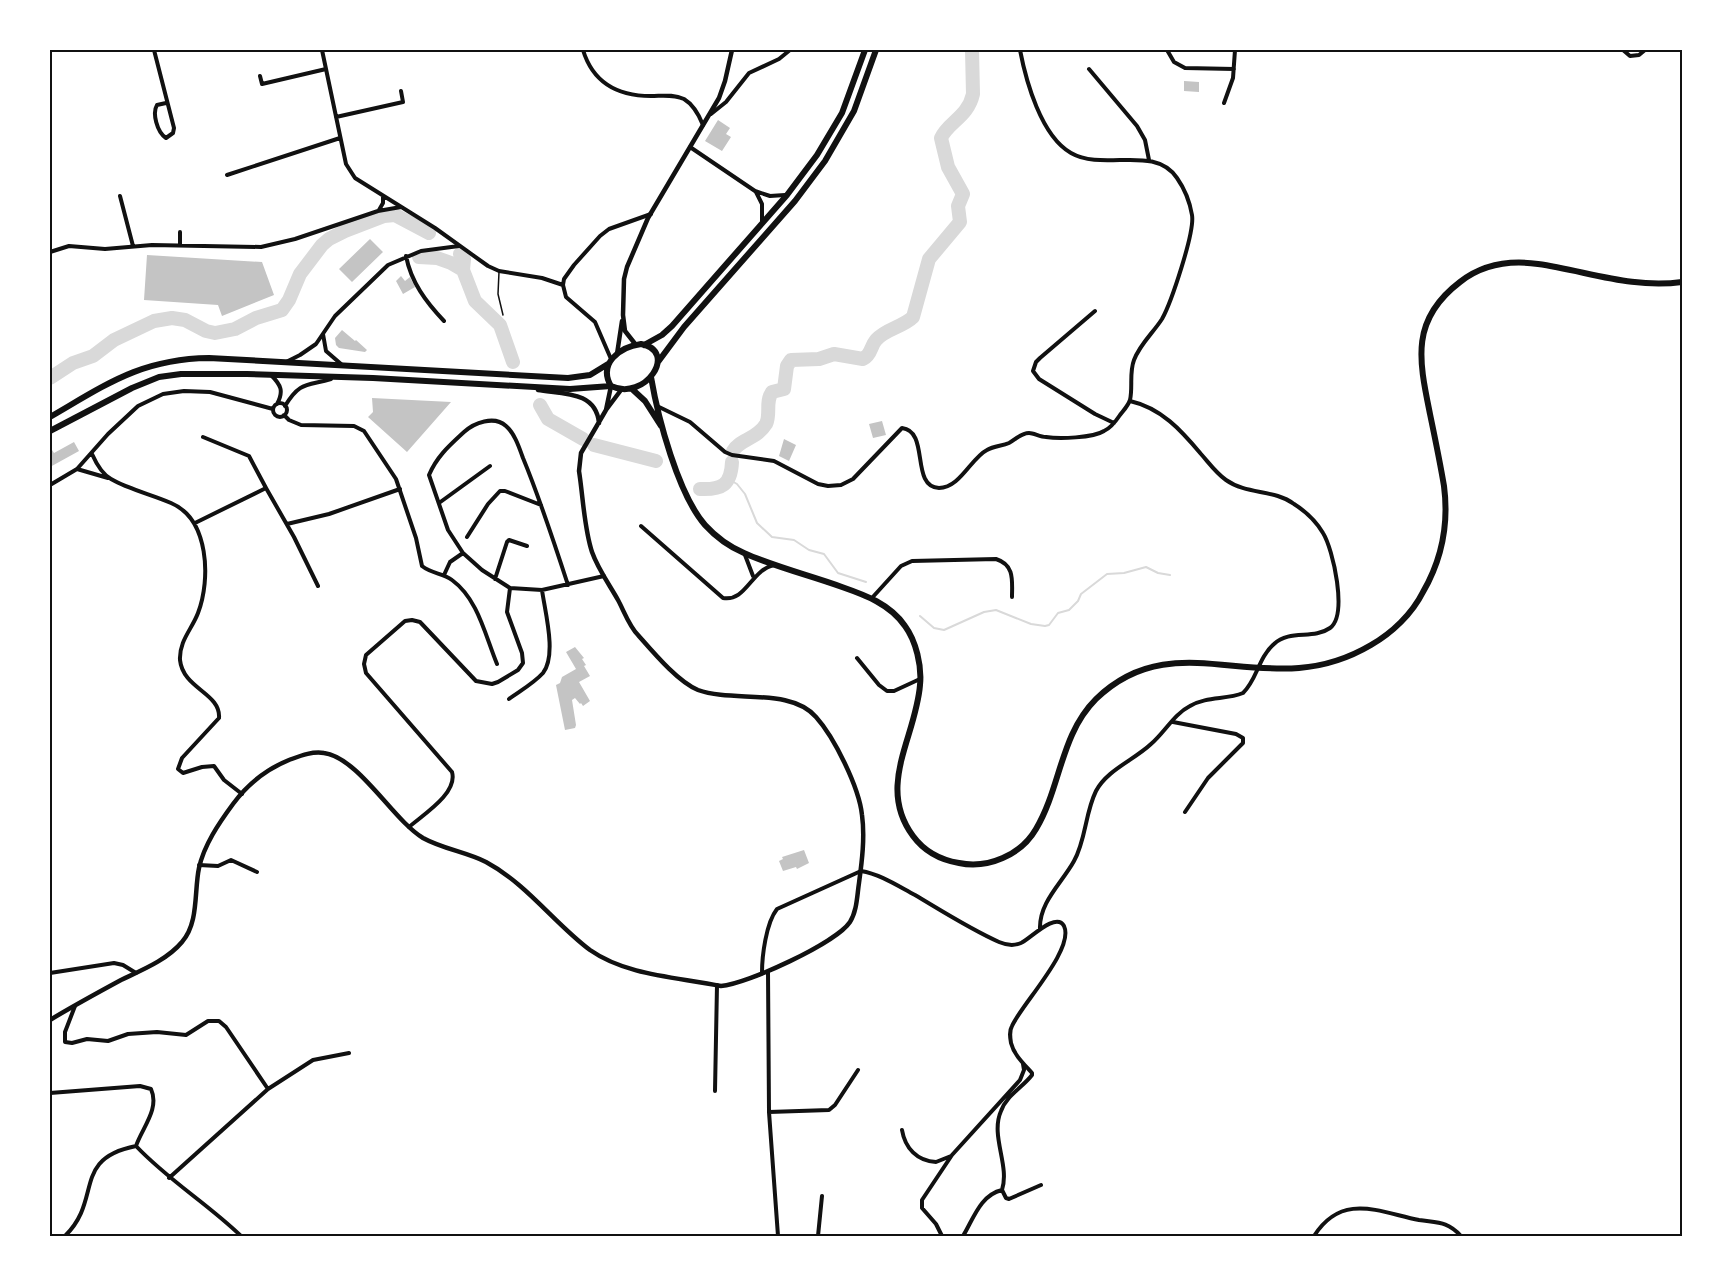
<svg xmlns="http://www.w3.org/2000/svg" width="1732" height="1286" font-family="'DejaVu Sans',sans-serif">
<style>
.lines{fill:none;stroke-linecap:round;stroke-linejoin:round}
.stream{stroke:#d9d9d9;stroke-width:2}
.river{stroke:#d9d9d9;stroke-width:14}
.building{fill:#c4c4c4}
.service{stroke:#111;stroke-width:1.5}
.minor{stroke:#111;stroke-width:4}
.tertiary{stroke:#111;stroke-width:4.5}
.primary{stroke:#111;stroke-width:6}
.neatline{fill:none;stroke:#111;stroke-width:2}
</style>
<rect width="100%" height="100%" fill="#fff"/>
<g class="lines">
<path class="stream" d="M 730,480 L 737,484 L 745,494 L 757,523 L 772,537 L 794,540 L 809,550 L 824,554 L 838,573 L 866,582
M 920,616 L 934,628 L 944,630 L 984,612 L 996,610 L 1031,624 L 1045,626 L 1049,625 L 1058,613 L 1069,610 L 1078,601 L 1081,594 L 1107,574 L 1124,573 L 1146,567 L 1158,573 L 1170,575"/>
<path class="river" d="M 460,254 L 464,259 L 463,270
M 419,257 L 437,258 L 451,263 L 463,270 L 475,301 L 500,325 L 513,362
M 50,378 L 73,363 L 93,356 L 114,340 L 154,321 L 172,318 L 185,320 L 206,331 L 215,333 L 235,329 L 256,318 L 282,310 L 289,300 L 300,274 L 322,245 L 329,239 L 345,231 L 384,216 L 395,215 L 429,233
M 540,405 L 548,419 L 583,439
M 594,445 L 656,461
M 733,451 C 739,440 757,439 766,424 C 771,414 765,402 772,392 L 784,389 L 787,366 L 791,360 L 819,359 L 834,354 L 863,359 C 872,354 870,347 876,340 C 885,329 903,327 913,317 L 929,259 L 960,222 L 958,206 L 963,194 L 948,167 L 941,138 C 948,122 968,117 973,94 L 972,50
M 700,489 C 722,490 731,485 732,462"/>
</g>
<path class="building" d="M 1184,81 L 1199,82 L 1199,92 L 1184,91 Z
M 718,120 L 730,128 L 726,134 L 731,137 L 722,151 L 705,141 Z
M 370,239 L 383,252 L 352,282 L 339,269 Z
M 147,255 L 262,262 L 274,295 L 222,316 L 218,305 L 144,300 Z
M 401,276 L 405,281 L 410,277 L 415,287 L 403,294 L 396,281 Z
M 342,330 L 355,341 L 356,340 L 367,350 L 365,352 L 339,348 L 336,345 L 335,338 Z
M 372,398 L 451,402 L 407,452 L 368,417 L 373,412 Z
M 882,421 L 886,435 L 873,438 L 869,424 Z
M 784,439 L 796,445 L 789,461 L 779,456 Z
M 74,442 L 79,451 L 50,467 L 50,451 L 52,450 L 54,453 Z
M 575,647 L 584,658 L 582,659 L 586,665 L 584,666 L 590,676 L 579,682 L 590,701 L 583,706 L 581,703 L 580,704 L 575,698 L 572,700 L 576,725 L 575,728 L 565,730 L 556,685 L 560,683 L 562,677 L 576,669 L 566,652 Z
M 804,850 L 809,863 L 797,869 L 796,867 L 783,871 L 779,861 L 783,859 L 782,857 Z"/>
<g class="lines">
<path class="service" d="M 499,272 L 498,294 L 503,315"/>
<path class="minor" d="M 154,50 L 174,128 L 173,133 L 166,138 C 157,132 152,113 157,105 L 166,103
M 322,50 L 346,164 L 355,178 L 435,228 L 488,266 L 499,271 L 542,278 L 563,285
M 583,50 C 593,83 618,96 651,96 C 662,96 673,94 684,99 C 694,105 699,115 703,125
M 1167,50 L 1174,62 L 1185,68 L 1234,69
M 1623,50 L 1630,56 L 1639,55 L 1645,50
M 1089,69 L 1137,126 L 1145,140 L 1149,160
M 260,76 L 262,84 L 326,69
M 1224,103 L 1233,78 L 1235,50
M 711,114 L 726,102 L 749,73 L 779,59 L 790,50
M 336,117 L 403,102 L 401,91
M 690,147 L 755,191 L 770,196 L 785,195
M 227,175 L 340,138
M 756,192 L 762,204 L 762,222
M 120,196 L 133,246
M 379,210 L 383,203 L 383,197
M 180,232 L 180,245
M 50,252 L 69,246 L 105,249 L 152,245 L 261,247 L 295,239 L 378,211 L 401,207
M 406,256 C 411,282 426,302 444,321
M 1095,311 L 1040,358 L 1036,362 L 1033,371 L 1039,379 L 1095,414 L 1114,423
M 323,334 L 326,351 L 341,364
M 611,359 L 595,322 L 566,297 L 563,285 L 564,279 L 574,265 L 600,236 L 609,229 L 651,214
M 286,362 L 300,355 L 316,344 L 335,316 L 388,265 L 421,251 L 459,246
M 271,375 C 281,385 284,391 277,404
M273 410a7 7 0 1 1 14 0a7 7 0 1 1-14 0Z
M 285,406 C 300,381 307,386 331,379
M 657,406 L 690,422 L 725,452 L 732,455 L 774,461 L 818,484 L 828,486 L 841,485 L 853,479 L 902,428 C 930,431 910,487 939,488 C 960,488 971,458 987,450 C 994,446 1002,446 1009,443 C 1015,440 1021,433 1029,433 C 1034,433 1040,437 1046,437 C 1059,439 1093,438 1104,431 C 1111,428 1116,421 1120,415 C 1123,411 1128,406 1130,400 C 1133,387 1129,373 1134,360 C 1140,344 1153,333 1162,319 C 1171,303 1195,232 1192,215 C 1190,203 1184,188 1177,178 C 1154,144 1104,172 1071,153 C 1041,136 1026,81 1020,50
M 284,415 L 289,420 L 301,425 L 354,426 L 364,431 L 396,479 L 416,538 L 422,566 C 432,574 443,573 452,580 C 478,599 485,635 497,664
M 203,437 L 249,456 L 266,488
M 92,454 C 96,463 102,474 111,479 C 128,489 153,495 171,503 C 209,519 211,579 198,613 C 192,629 179,641 180,660 C 183,689 221,693 219,718 L 182,758 L 178,769 L 183,773 L 202,767 L 214,766 L 224,780 L 242,794
M 77,469 L 108,478
M 50,485 L 77,469 L 108,434 L 138,406 L 163,394 L 184,391 L 210,392 L 273,409
M 439,503 L 490,466
M 195,523 L 266,488 L 294,537 L 318,586
M 287,524 L 329,514 L 400,489
M 641,526 L 723,598 C 746,602 751,570 774,565
M 467,537 L 488,504 L 500,491 L 505,491 L 541,505
M 745,555 L 753,576
M 444,575 L 450,562 L 463,553
M 495,579 L 507,542 L 509,540 L 527,546
M 568,585 C 554,542 540,499 523,458 C 519,447 515,434 506,426 C 494,415 474,423 464,432 C 450,445 437,456 429,475 L 448,530 L 463,553 L 482,570 L 510,588 L 542,590 L 604,576
M 871,599 L 901,566 L 912,561 L 996,559 C 1015,565 1012,581 1012,597
M 857,658 L 879,685 L 887,691 L 894,691 L 920,679
M 509,699 C 520,691 534,683 543,673 C 557,655 545,612 542,590
M 1173,722 L 1236,734 L 1243,738 L 1243,743 L 1208,778 L 1185,812
M 409,827 C 424,814 458,793 452,772 L 366,673 L 364,664 L 366,655 L 405,621 L 412,620 L 420,622 L 476,681 L 492,684 L 498,682 L 518,670 L 523,663 L 522,653 L 507,612 L 510,588
M 199,865 L 218,866 L 231,860 L 257,872
M 1040,929 C 1039,902 1062,883 1074,861 C 1086,840 1085,813 1096,791 C 1107,770 1134,760 1151,744 C 1165,732 1174,714 1190,706 C 1207,696 1226,700 1243,693 C 1257,680 1258,658 1274,644 C 1290,629 1313,640 1330,628 C 1348,615 1333,549 1323,533 C 1316,521 1305,511 1294,504 C 1274,489 1247,495 1226,480 C 1216,473 1209,463 1201,454 C 1181,430 1161,408 1130,401
M 768,972 L 769,1112 L 778,1236
M 50,973 L 114,963 L 123,965 L 136,973
M 762,973 C 762,956 766,923 777,909 L 861,871 C 880,874 898,886 915,895 C 942,911 970,929 999,942 C 1006,945 1014,946 1021,943 C 1029,940 1056,911 1064,926 C 1075,949 1021,1005 1012,1026 C 1009,1031 1010,1037 1011,1043 C 1014,1055 1024,1064 1032,1073 L 1032,1075 C 1023,1087 1006,1096 1001,1111 C 990,1136 1010,1165 1002,1190
M 75,1006 L 65,1032 L 65,1042 L 72,1043 L 87,1039 L 108,1041 L 128,1034 L 157,1032 L 186,1035 L 208,1021 L 219,1021 L 226,1027 L 268,1089
M 715,1091 L 717,985
M 50,1093 L 140,1086 L 151,1089 C 160,1109 142,1128 136,1146
M 769,1112 L 829,1110 L 835,1105 L 858,1070
M 902,1130 C 905,1148 917,1161 936,1162 L 951,1156
M 136,1146 C 168,1180 208,1204 241,1236
M 169,1178 L 268,1089 L 313,1060 L 349,1053
M 65,1236 C 103,1199 71,1159 136,1146
M 818,1236 L 822,1196
M 942,1236 L 936,1224 L 922,1208 L 922,1200 L 952,1155 L 1020,1080 L 1024,1070 L 1023,1064
M 963,1236 C 973,1220 980,1195 1002,1190 L 1006,1198 L 1009,1199 L 1041,1185
M 1314,1236 C 1342,1192 1379,1212 1419,1220 C 1438,1223 1447,1221 1461,1236"/>
<path class="tertiary" d="M 636,345 L 625,331 L 623,315 L 624,279 L 627,267 L 648,218 L 719,98 L 725,81 L 732,50
M 617,354 L 622,321
M 538,390 C 563,394 596,391 599,423
M 606,410 L 611,386
M 50,1020 C 73,1006 97,993 121,980 C 142,970 167,960 182,942 C 199,923 194,891 199,868 C 204,845 219,823 233,804 C 247,785 267,769 289,760 C 300,756 312,751 324,753 C 359,758 393,820 423,838 C 443,849 466,852 486,862 C 527,884 554,923 590,950 C 627,976 678,977 721,986 C 747,984 836,943 850,922 C 857,911 857,896 859,883 C 862,861 865,837 862,815 C 859,787 834,737 816,717 C 790,687 733,703 698,690 C 678,682 653,652 638,635 C 629,626 624,611 618,600 C 609,584 598,569 592,552 C 584,528 583,496 579,471 L 581,453 L 606,410 L 621,390"/>
<path class="primary" d="M 641,344 C 679,351 645,402 611,386 C 598,364 619,347 641,344 Z
M 644,345 L 662,335 L 672,326 L 787,195 L 817,155 L 842,113 L 865,50
M 658,362 L 684,327 L 795,201 L 825,161 L 854,111 L 876,50
M 651,377 C 658,418 678,494 705,525 C 715,536 730,547 744,553 C 775,567 809,575 842,587 C 865,595 890,604 905,626 C 916,641 922,666 920,685 C 916,737 876,786 913,836 C 924,851 941,860 959,863 C 988,869 1021,855 1036,829 C 1061,787 1060,735 1096,699 C 1159,638 1225,674 1299,668 C 1324,666 1349,658 1371,645 C 1392,633 1412,614 1423,592 C 1442,559 1449,524 1444,486 C 1440,462 1435,438 1430,414 C 1419,360 1410,320 1460,282 C 1483,264 1510,260 1538,264 C 1587,271 1632,289 1682,282
M 632,389 L 645,401 L 661,426
M 50,417 C 107,384 141,359 209,358 L 568,378 L 590,375 L 608,364
M 50,431 L 132,388 L 159,377 L 181,374 L 247,374 L 373,378 L 570,389 L 611,386"/>
</g>
<rect width="1732" height="1286" fill="none" stroke="#ffffff" stroke-width="102"/>
<rect x="51" y="51" width="1630" height="1184" class="neatline"/>
</svg>
